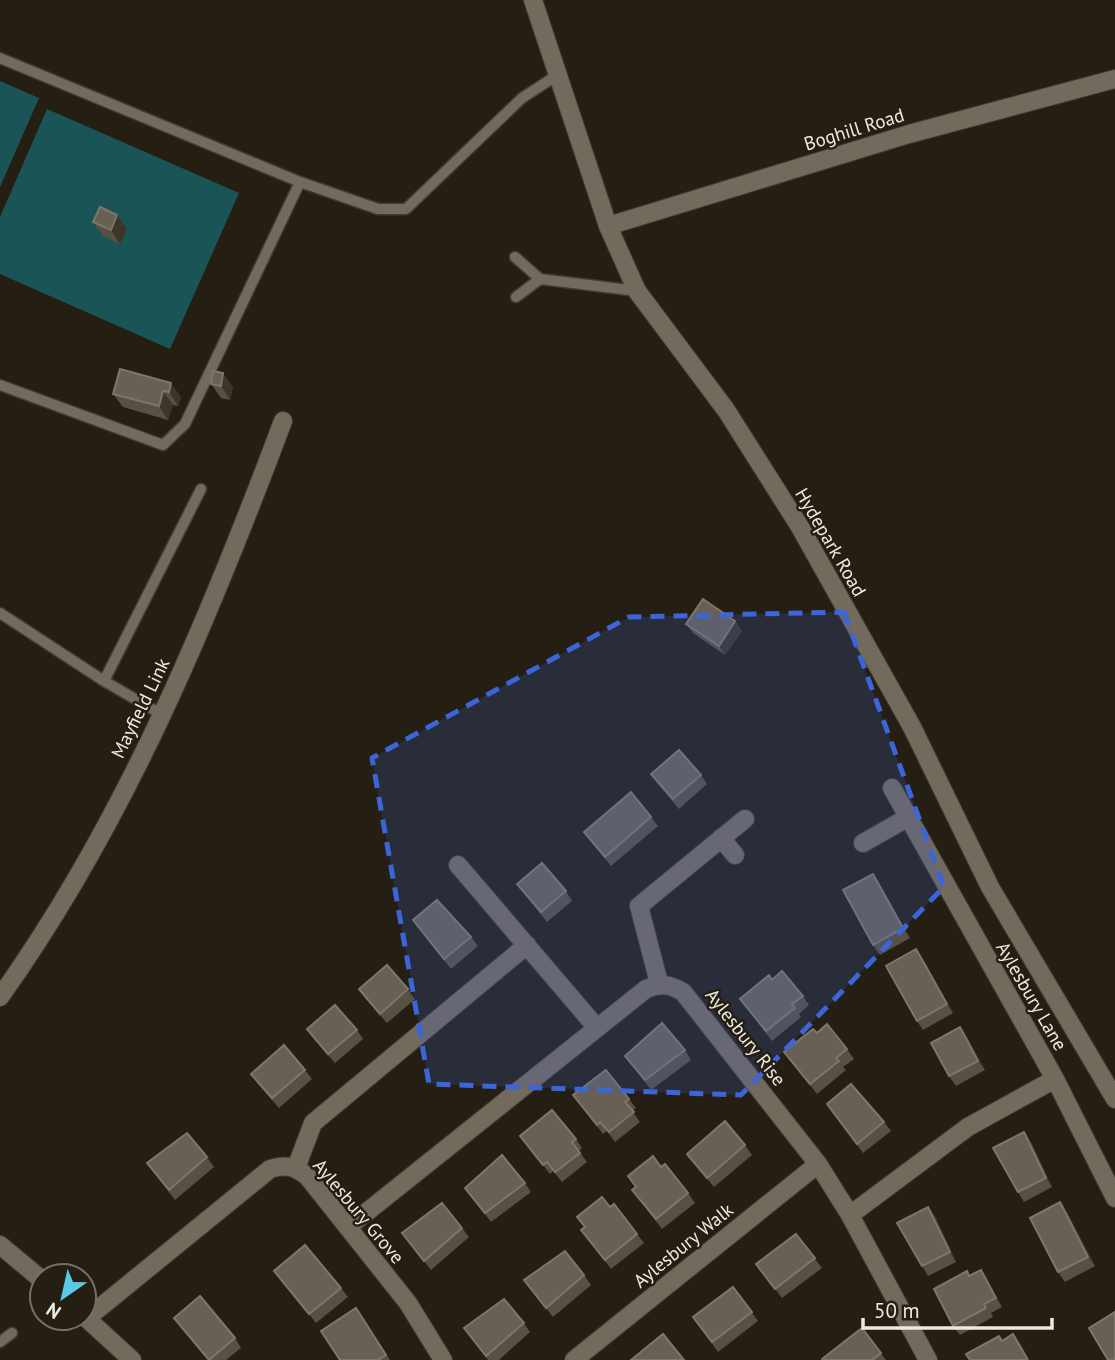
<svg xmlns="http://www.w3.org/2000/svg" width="1115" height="1360" font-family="'PT Sans',sans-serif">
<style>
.water{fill:#1b5457}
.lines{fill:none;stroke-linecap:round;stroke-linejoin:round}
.lane-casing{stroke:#3f3a32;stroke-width:13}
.street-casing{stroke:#3f3a32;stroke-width:20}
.lane{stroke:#726a5c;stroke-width:10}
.street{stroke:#726a5c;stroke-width:18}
.wall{fill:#575043}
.shaded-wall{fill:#3c3528}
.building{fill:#686054;stroke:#7d766a;stroke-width:2}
.marked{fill:#3c65d9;fill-opacity:0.2;stroke:#3c65d9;stroke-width:5;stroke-dasharray:14 9;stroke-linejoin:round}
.labels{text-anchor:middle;stroke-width:5;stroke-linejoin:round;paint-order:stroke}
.street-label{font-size:19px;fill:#eee9e1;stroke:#251e12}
</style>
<rect width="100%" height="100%" fill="#251e12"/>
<path class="water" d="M 0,81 L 39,98 L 0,187 Z
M 47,109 L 239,193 L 170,349 L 0,274 L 0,217 Z"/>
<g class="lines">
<g class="lane-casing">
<path id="lane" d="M 0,58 L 300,182 L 378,209 L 406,209 L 522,98 L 559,74
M 515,257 L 540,279
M 516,297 L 540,279 L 637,291
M 0,385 L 163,445 L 185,424 L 300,182
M 0,613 L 104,681 L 161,714
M 104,681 L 201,489
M 0,1342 L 12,1333"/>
</g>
<g class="street-casing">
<path id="street" d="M 533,0 L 608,226 L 637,291 L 726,410 L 800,527 L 912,727 L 990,887 L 1115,1099
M 608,226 L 909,134 L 1115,79
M 892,788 L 1055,1079 L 1115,1198
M 721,838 L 735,855
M 863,843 L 907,818
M 458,865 L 597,1028
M 659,983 L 639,906 L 745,819
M 0,997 C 125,822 208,621 283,421
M 296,1168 L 313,1123 L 527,945
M 850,1215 L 968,1127 L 1055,1079
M 348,1227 L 646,989 C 661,983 669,984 683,992 L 818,1164 L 850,1215 L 928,1360
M 0,1245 L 42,1280
M 84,1316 L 132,1360
M 87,1318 L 270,1169 C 286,1164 294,1166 307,1176 L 408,1303 L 443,1360
M 574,1360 L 818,1164"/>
</g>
<use href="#lane" class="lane"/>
<use href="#street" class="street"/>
</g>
<path class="wall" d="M 93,222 L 127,229 L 120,244 L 103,236 Z
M 120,369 L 181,397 L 178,406 L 173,405 L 168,420 L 123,407 L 113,394 Z
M 211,384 L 233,387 L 230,400 L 221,398 Z
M 735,621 L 742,631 L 725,655 L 693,633 L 686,624 Z
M 651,774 L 701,775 L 707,784 L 679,809 L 658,784 Z
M 651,817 L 658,826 L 611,866 L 584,832 Z
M 873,874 L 879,883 L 910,938 L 880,955 L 873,945 Z
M 517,884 L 566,891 L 572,901 L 547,922 Z
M 413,920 L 471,937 L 478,946 L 451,969 Z
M 916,949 L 923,959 L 953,1013 L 923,1030 L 917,1021 Z
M 772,980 L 803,996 L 809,1005 L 799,1014 L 801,1017 L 772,1041 L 740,999 Z
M 359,989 L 408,989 L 415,999 L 387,1023 L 365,998 Z
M 307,1029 L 357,1030 L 363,1039 L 335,1063 L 314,1039 Z
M 817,1033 L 847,1049 L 854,1059 L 843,1067 L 846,1070 L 817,1094 L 784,1052 Z
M 967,1037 L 985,1070 L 956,1086 L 949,1076 Z
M 685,1050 L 691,1060 L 651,1090 L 625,1056 Z
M 305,1070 L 312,1079 L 279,1108 L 257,1083 L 251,1074 Z
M 573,1095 L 629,1099 L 636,1108 L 632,1111 L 640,1122 L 615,1142 L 607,1131 L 603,1134 Z
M 827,1104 L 884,1122 L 891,1131 L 863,1153 Z
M 520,1136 L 576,1139 L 582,1148 L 579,1151 L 587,1162 L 562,1182 L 553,1171 L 550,1174 Z
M 1031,1142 L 1052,1187 L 1024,1202 L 1018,1192 Z
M 745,1145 L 752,1155 L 714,1187 L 687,1154 Z
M 207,1157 L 214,1167 L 175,1200 L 147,1163 Z
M 661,1167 L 688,1193 L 695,1203 L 662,1229 L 632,1190 L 636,1187 L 628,1176 Z
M 525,1183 L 531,1192 L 491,1222 L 465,1188 Z
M 610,1207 L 637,1234 L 644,1243 L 611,1269 L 581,1230 L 585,1228 L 577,1217 Z
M 1067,1212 L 1095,1266 L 1065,1282 L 1058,1272 Z
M 935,1216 L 956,1262 L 928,1276 L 922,1266 Z
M 462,1228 L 469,1237 L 431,1270 L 402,1233 Z
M 796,1234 L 822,1268 L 782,1298 L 756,1264 Z
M 981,1270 L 987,1279 L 1002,1307 L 991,1313 L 993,1317 L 960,1335 L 953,1326 L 967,1271 L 970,1276 Z
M 274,1271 L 341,1288 L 348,1297 L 316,1323 Z
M 584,1275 L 591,1285 L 553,1317 L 524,1280 Z
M 733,1287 L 758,1321 L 718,1352 L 693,1317 Z
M 356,1308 L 390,1360 L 340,1360 Z
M 174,1318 L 235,1338 L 241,1348 L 226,1360 L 208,1360 Z
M 524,1323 L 530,1332 L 499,1360 L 488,1360 L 464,1328 Z
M 862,1328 L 886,1360 L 823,1360 Z"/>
<path class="shaded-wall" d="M 117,215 L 127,229 L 120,244 L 111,230 Z
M 223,373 L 233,387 L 230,400 L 221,386 Z
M 171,383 L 181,397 L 178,406 L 169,392 Z
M 163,391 L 173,405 L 168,420 L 159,406 Z
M 735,621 L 742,631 L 725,655 L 719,646 Z
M 873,874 L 879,883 L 910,938 L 903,928 Z
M 916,949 L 923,959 L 953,1013 L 947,1004 Z
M 960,1027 L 967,1037 L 985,1070 L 978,1061 Z
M 1024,1132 L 1031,1142 L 1052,1187 L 1046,1178 Z
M 1060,1202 L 1067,1212 L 1095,1266 L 1088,1257 Z
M 928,1207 L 935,1216 L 956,1262 L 950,1252 Z
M 981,1270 L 987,1279 L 1002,1307 L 996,1298 Z
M 1013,1334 L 1020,1343 L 1029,1360 L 1028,1360 Z"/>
<path class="building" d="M 100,207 L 117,215 L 111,230 L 93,222 Z
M 120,369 L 171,383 L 169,392 L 163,391 L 159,406 L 113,394 Z
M 213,371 L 223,373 L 221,386 L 211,384 Z
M 703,599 L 735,621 L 719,646 L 686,624 Z
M 679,750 L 701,775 L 673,799 L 651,774 Z
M 631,792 L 651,817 L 605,857 L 584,832 Z
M 542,863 L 566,891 L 541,912 L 517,884 Z
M 873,874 L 903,928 L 873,945 L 843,890 Z
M 437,900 L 471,937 L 444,959 L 413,920 Z
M 916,949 L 947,1004 L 917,1021 L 886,966 Z
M 387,965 L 408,989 L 380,1014 L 359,989 Z
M 782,971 L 803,996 L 792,1004 L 795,1008 L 766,1031 L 740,999 L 769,975 L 772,980 Z
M 335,1005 L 357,1030 L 328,1054 L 307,1029 Z
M 662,1023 L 685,1050 L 645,1080 L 625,1056 Z
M 827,1024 L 847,1049 L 836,1058 L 839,1061 L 810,1084 L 784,1052 L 813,1029 L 817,1033 Z
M 960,1027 L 978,1061 L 949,1076 L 931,1043 Z
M 284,1045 L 305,1070 L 272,1098 L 251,1074 Z
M 606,1070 L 629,1099 L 625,1102 L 634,1112 L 609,1132 L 600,1122 L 597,1125 L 573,1095 Z
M 851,1084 L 884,1122 L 857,1144 L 827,1104 Z
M 552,1110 L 576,1139 L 572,1142 L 580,1153 L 555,1172 L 547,1162 L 543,1165 L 520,1136 Z
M 725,1121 L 745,1145 L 707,1178 L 687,1154 Z
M 1024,1132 L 1046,1178 L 1018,1192 L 993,1148 Z
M 187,1133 L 207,1157 L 169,1190 L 147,1163 Z
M 502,1155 L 525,1183 L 485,1213 L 465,1188 Z
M 653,1156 L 661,1167 L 665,1164 L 688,1193 L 656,1219 L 632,1190 L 636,1187 L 628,1176 Z
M 602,1197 L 610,1207 L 614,1204 L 637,1234 L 605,1260 L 581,1230 L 585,1227 L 577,1217 Z
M 1060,1202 L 1088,1257 L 1058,1272 L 1030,1218 Z
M 442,1203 L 462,1228 L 424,1261 L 402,1233 Z
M 928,1207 L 950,1252 L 922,1266 L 897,1223 Z
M 796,1234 L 815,1258 L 775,1289 L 756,1264 Z
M 305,1245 L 341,1288 L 309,1314 L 274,1271 Z
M 565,1251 L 584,1275 L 546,1308 L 524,1280 Z
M 981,1270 L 996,1298 L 984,1304 L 986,1308 L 953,1326 L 934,1289 L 967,1271 L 969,1276 Z
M 733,1287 L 752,1312 L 712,1342 L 693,1317 Z
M 200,1296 L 235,1338 L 209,1360 L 174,1318 Z
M 504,1299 L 524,1323 L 486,1356 L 464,1328 Z
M 356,1308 L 386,1355 L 378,1360 L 340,1360 L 321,1331 Z
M 1115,1312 L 1115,1360 L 1108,1360 L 1089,1328 Z
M 862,1328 L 881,1353 L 872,1360 L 823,1360 L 822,1359 Z
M 663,1334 L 684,1360 L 631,1360 Z
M 1013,1334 L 1028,1360 L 970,1360 L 966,1354 L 999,1336 L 1002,1341 Z"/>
<path class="marked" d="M 844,612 L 944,887 L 741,1095 L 429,1084 L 372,758 L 629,617 Z"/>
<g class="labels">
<g class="street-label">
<text transform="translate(854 129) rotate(-17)" y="7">Boghill Road</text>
<text transform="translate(831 542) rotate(60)" y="7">Hydepark Road</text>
<text transform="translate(140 708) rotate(-64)" y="7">Mayfield Link</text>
<text transform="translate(1032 996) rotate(60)" y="7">Aylesbury Lane</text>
<text transform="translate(746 1037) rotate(52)" y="7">Aylesbury Rise</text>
<text transform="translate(359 1211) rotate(50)" y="7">Aylesbury Grove</text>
<text transform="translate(683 1245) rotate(-39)" y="7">Aylesbury Walk</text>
</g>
</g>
<g transform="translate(63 1297) rotate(214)"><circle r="33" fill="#251e12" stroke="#756f65" stroke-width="2"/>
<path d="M0-5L12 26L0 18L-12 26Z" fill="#5bc8e6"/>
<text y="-10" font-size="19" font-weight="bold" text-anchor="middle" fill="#eee9e1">N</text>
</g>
<path d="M863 1318v10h189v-10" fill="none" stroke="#eee9e1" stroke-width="3.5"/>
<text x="874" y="1318" font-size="21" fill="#eee9e1" stroke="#251e12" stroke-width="5" paint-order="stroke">50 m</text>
</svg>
